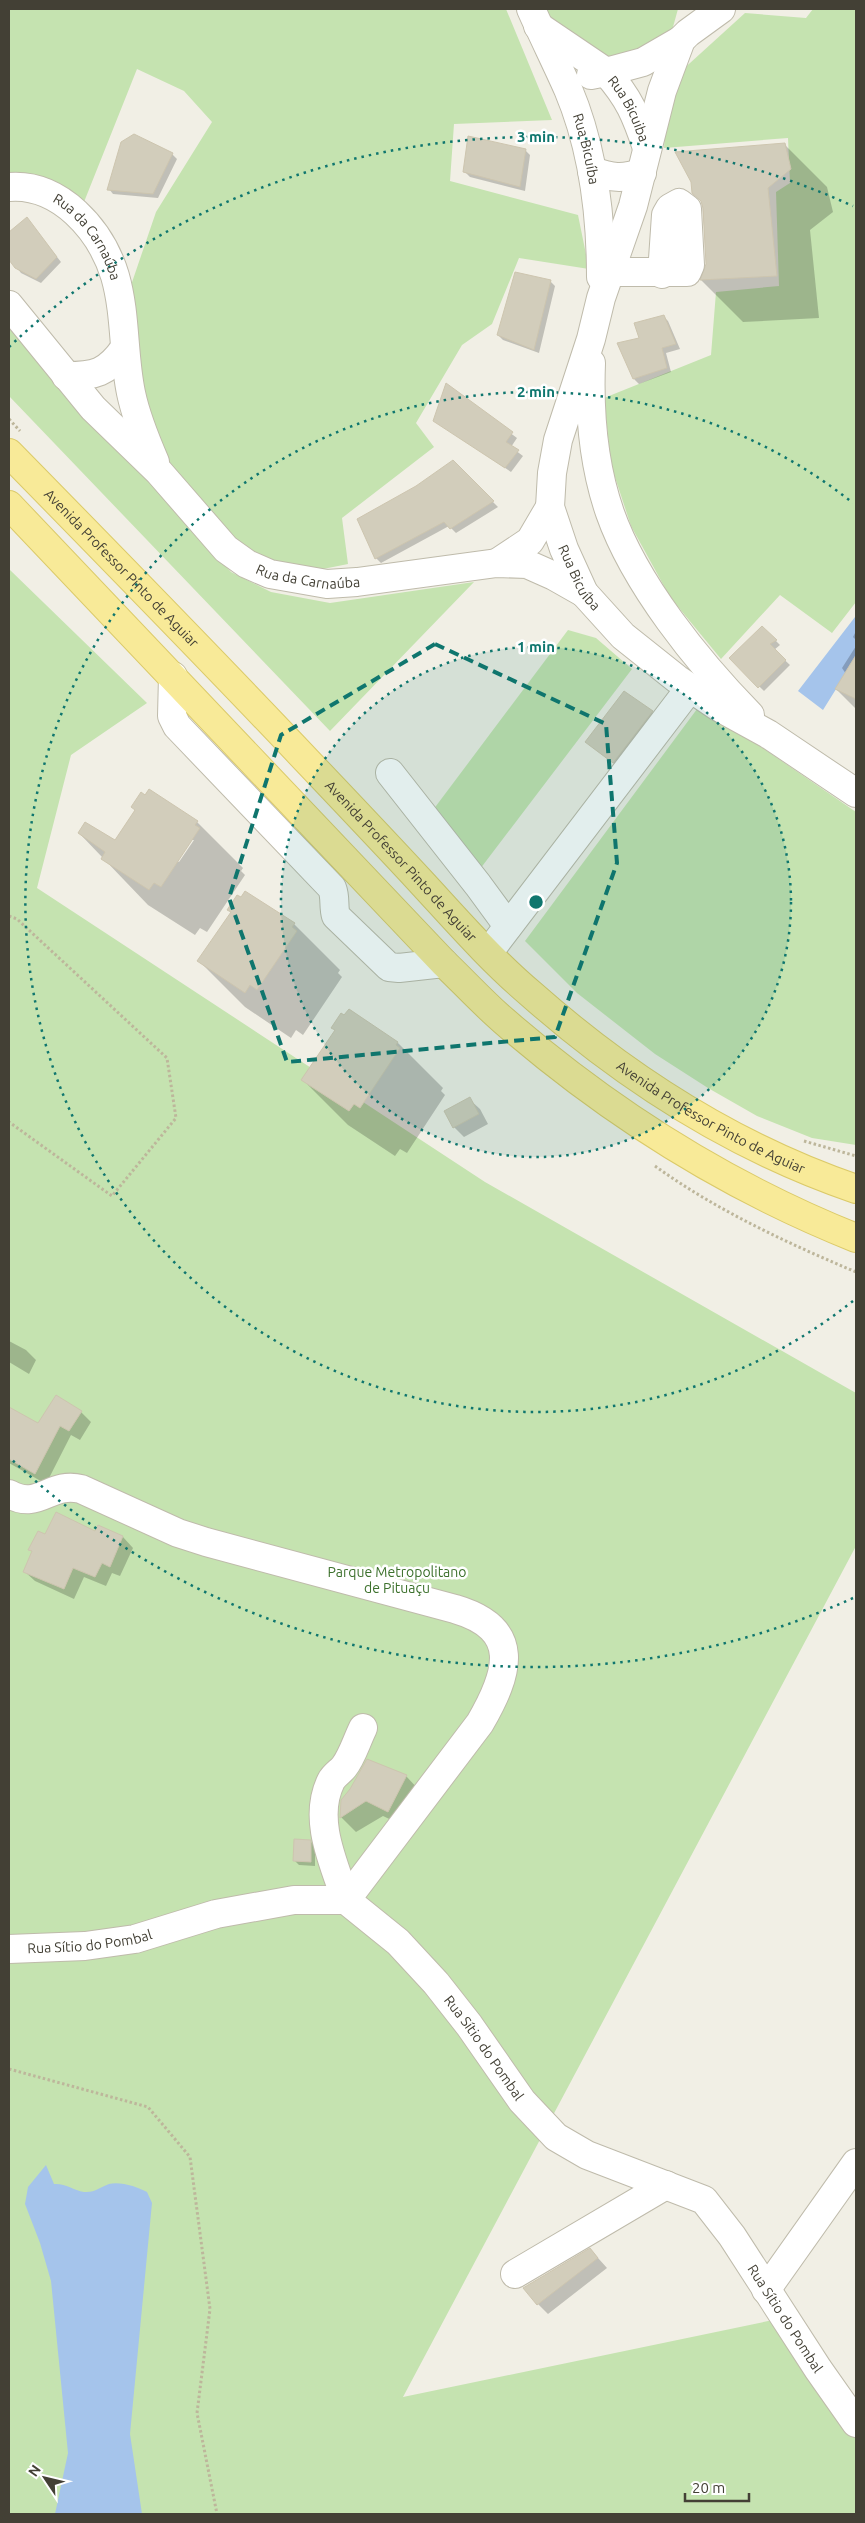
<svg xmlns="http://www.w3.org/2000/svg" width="865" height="2523" font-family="Ubuntu,sans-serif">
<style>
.green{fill:#c5e3b0}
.water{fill:#a5c4eb}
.shadow{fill:#0003;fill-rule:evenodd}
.building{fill:#d2cdbb;stroke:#cdc5af}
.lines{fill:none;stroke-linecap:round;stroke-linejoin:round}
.minor-casing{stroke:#bfbbab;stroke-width:30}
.major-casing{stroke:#dbca69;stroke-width:30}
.path{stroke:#bdb69b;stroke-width:3;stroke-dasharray:2.5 2.5;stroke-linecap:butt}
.minor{stroke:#fff;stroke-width:28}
.major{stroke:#f8ea98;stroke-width:28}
.marked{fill:none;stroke:#0f766e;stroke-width:4;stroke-dasharray:10 6;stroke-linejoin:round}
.ring{fill:none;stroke:#0f766e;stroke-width:2.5;stroke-dasharray:2.5 5}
.labels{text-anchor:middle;stroke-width:5;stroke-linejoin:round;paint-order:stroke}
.street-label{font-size:14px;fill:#434035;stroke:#fff}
.park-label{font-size:14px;fill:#3d712d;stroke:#fff}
.centre{fill:#0f766e;stroke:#fff;stroke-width:2.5}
.ring-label{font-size:15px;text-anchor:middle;font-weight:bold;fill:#0f766e;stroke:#fff;stroke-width:5;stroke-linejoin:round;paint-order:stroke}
</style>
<rect width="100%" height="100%" fill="#f1efe5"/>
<path class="green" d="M 9,9 L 506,9 L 552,120 L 454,124 L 450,181 L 578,215 L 589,269 L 519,258 L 492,324 L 462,345 L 416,423 L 434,447 L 342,518 L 348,564 L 308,572 L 242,555 L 123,404 L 128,294 L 156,212 L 212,122 L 184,91 L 137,69 L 82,207 L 9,185 Z
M 538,9 L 678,9 L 673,27 L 659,46 L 624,60 L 586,55 Z
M 813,9 L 856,9 L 856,602 L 832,633 L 780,595 L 721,659 L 670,597 L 631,526 L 611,465 L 604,398 L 711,355 L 716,292 L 779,286 L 776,192 L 790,183 L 788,138 L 664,148 L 668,83 L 745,13 L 806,18 Z
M 9,319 L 231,572 L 271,592 L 330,603 L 474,582 L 330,731 L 9,396 Z
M 9,569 L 147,703 L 71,755 L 37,888 L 485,1182 L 856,1393 L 856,1546 L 403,2397 L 778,2319 L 856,2433 L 856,2514 L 9,2514 Z
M 568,630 L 596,638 L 632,669 L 477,873 L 433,810 Z
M 700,705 L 856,812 L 856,1145 L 812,1138 L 757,1116 L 708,1088 L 655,1054 L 577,993 L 525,941 Z"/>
<path class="water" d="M 855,617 L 856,657 L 823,710 L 798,691 Z
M 46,2165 L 54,2184 C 65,2183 73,2190 84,2192 C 95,2193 100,2187 109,2184 C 120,2181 138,2187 147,2192 L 152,2203 L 130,2434 L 142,2514 L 55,2514 L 68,2453 L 51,2281 L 40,2243 L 25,2204 L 28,2187 Z"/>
<path class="shadow" d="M 784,144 L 827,187 L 833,212 L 810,230 L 819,318 L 743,322 L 701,280 L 707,264 L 702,201 Z
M 525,150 L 530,155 L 525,191 L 470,177 L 465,172 Z
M 172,154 L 177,159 L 158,198 L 113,194 L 109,189 Z
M 27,219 L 61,262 L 41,283 L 21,273 L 9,258 L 9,234 Z
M 550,281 L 555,286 L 539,353 L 503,340 L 498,335 Z
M 663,316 L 668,321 L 680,349 L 666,353 L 671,372 L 639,384 L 634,379 L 619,344 L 641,339 Z
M 447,385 L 517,438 L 511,447 L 523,456 L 511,472 L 434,420 Z
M 453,462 L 498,507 L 456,533 L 449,526 L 381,563 L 376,558 L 416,487 Z
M 762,627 L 780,645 L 774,650 L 790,665 L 764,691 L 730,658 Z
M 856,631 L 856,640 L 853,637 Z
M 856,646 L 856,709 L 836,689 L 846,674 L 842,668 Z
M 652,712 L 657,717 L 618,767 L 591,746 Z
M 149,790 L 197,822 L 243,868 L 241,871 L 245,875 L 207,932 L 200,928 L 195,935 L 148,905 L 79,833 L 115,841 ZM 191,840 L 194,840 L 179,862 L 177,861 Z
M 232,913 L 294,924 L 340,970 L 338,973 L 342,977 L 303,1035 L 296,1030 L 291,1038 L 245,1007 L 199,961 Z
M 345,1017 L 398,1043 L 443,1088 L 441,1091 L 445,1095 L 407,1153 L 400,1149 L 395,1156 L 348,1125 L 302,1079 Z
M 469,1099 L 480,1109 L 488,1124 L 464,1137 L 454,1127 Z
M 9,1341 L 26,1350 L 36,1360 L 29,1374 L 9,1362 Z
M 9,1408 L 39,1424 L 81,1412 L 91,1422 L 80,1440 L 71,1435 L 46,1484 L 9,1463 Z
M 98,1527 L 123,1537 L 133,1548 L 120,1576 L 112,1573 L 106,1586 L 84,1577 L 74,1599 L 35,1581 L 24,1571 L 33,1552 L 30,1549 L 46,1535 L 96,1533 Z
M 406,1776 L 421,1792 L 404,1826 L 383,1816 L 356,1832 L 341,1817 L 342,1800 Z
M 310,1841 L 315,1846 L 315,1866 L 299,1865 L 294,1860 Z
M 590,2249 L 607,2268 L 548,2314 L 538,2304 Z"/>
<path class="building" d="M 134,134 L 173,153 L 153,194 L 107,190 L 121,142 Z
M 468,136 L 526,149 L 520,187 L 463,172 Z
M 785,143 L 791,169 L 768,188 L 777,276 L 700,280 L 706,264 L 703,208 L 701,201 L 692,193 L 691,182 L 675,152 Z
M 27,217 L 57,257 L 36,279 L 15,268 L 9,260 L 9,232 Z
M 515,272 L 551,280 L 534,350 L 497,335 Z
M 664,315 L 676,344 L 662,348 L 667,368 L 633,379 L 617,343 L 639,338 L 634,323 Z
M 446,383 L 513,432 L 506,442 L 519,450 L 505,468 L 433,421 Z
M 453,460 L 494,501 L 450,529 L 444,522 L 375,559 L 357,519 L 416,486 Z
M 762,626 L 777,640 L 770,644 L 786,660 L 758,688 L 729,658 Z
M 856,655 L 856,699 L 835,689 Z
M 624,691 L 653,711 L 613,763 L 585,742 Z
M 149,789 L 198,821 L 195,825 L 200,828 L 161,887 L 154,883 L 149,890 L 101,859 L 105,852 L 78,833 L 85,822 L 115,840 L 135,810 L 131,807 L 141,792 L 145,795 Z
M 245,891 L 295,923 L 292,927 L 297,931 L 257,990 L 250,985 L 245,993 L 197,961 L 231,912 L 227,910 L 237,895 L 241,897 Z
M 349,1009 L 398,1042 L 396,1045 L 400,1048 L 360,1108 L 354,1104 L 349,1111 L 301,1080 L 335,1030 L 331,1028 L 341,1013 L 344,1015 Z
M 470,1097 L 479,1114 L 453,1128 L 444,1111 Z
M 56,1395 L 82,1411 L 69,1431 L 60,1426 L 35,1474 L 9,1459 L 9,1407 L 38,1423 Z
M 56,1512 L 95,1531 L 98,1525 L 123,1536 L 110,1567 L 102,1563 L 95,1577 L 73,1568 L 64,1589 L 23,1572 L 32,1551 L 28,1550 L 38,1531 L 45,1534 Z
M 367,1759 L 407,1775 L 388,1812 L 366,1801 L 340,1818 L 341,1800 L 350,1789 Z
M 294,1839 L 311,1840 L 311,1862 L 293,1861 Z
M 590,2248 L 598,2258 L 537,2305 L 523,2288 Z"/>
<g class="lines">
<g class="minor-casing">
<g id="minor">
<path id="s1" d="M 531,9 C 543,36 556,62 568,89 C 593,148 601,214 601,277"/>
<path id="s2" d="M 721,9 L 688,33 L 681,40 L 662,91 L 633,206 L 601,298 L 591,339 L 558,440 L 552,473 L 550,507 L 564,549 L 584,593 L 623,636 L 677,679 L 717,706 L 768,734 L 856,793"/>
<path d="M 538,26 L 606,72 L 643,62 L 681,40"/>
<path id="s3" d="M 591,75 L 606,72 C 629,98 636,115 647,148"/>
<path d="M 592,171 C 613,178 621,179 642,173"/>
<path id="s4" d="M 9,187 C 60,183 101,230 115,276 C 126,314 123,355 131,393 C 136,417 145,439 155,462"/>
<path d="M 610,272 L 687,272 L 690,265 L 687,209 L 679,203 L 670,208 L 666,215 L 662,274"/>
<path id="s5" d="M 9,305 L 93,408 L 159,472 L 226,549 L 247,564 L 270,574 L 327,584 L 357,582 L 497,563 L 527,564 L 554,576 L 584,593"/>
<path d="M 591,363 C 589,414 593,464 610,513 C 635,584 698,662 750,715"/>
<path d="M 66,376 C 95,376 107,373 124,349"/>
<path d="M 497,563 L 530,541 L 550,507"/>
<path d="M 173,676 L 172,716 L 177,726 L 332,888 C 336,898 333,906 336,916 L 389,967 L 399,968 L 444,963"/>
<path d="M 390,773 L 478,885 L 508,926"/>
<path d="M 488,953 L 690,688"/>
<path d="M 9,1494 C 39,1511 50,1481 81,1489 L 178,1533 L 206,1542 L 455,1609 C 523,1629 509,1673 480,1723 L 346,1900"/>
<path d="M 346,1900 C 334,1864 312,1819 331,1781 C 334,1775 340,1772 344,1767 C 352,1757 357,1740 363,1728"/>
<path id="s6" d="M 9,1949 L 85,1946 L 135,1939 L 216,1914 L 294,1900 L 346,1900 L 398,1942 L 436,1983 L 469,2025 L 522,2101 L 556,2137 L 587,2155 L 704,2200 L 732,2236 L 818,2369 L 856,2423"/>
<path d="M 515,2274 L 666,2185"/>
<path d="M 766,2290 L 856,2163"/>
</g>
</g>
<g class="major-casing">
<g id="major">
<path id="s7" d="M 9,453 C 110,556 211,659 310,764 C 348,804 386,844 423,884 C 458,922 492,961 531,994 C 626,1078 736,1148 856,1189"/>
<path d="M 9,505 L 444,963 C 464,982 483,1003 504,1021 C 610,1113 726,1186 856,1238"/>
</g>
</g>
<path class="path" d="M 9,419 L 20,431
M 9,916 L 17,919 L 167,1058 L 176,1118 L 112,1196 L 9,1122
M 804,1141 L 856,1156
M 655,1166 C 716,1210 787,1243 856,1272
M 9,2069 L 148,2107 L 190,2157 L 210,2309 L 197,2413 L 217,2514"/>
<use href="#minor" class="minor"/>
<use href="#major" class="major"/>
</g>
<path class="marked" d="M 435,644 L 606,724 L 617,863 L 555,1037 L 287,1062 L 229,898 L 281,735 Z"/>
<circle cx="536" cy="902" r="255" fill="#0f766e" fill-opacity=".12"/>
<g class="ring">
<circle cx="536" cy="902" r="255"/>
<path d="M853 1301A510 510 0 1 1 853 503"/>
<path d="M853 1598A765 765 0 0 1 9 1457M9 347A765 765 0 0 1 853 206"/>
</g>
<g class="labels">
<g class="street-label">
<text dy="5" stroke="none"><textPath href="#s3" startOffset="59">Rua Bicuiba</textPath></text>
<text dy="5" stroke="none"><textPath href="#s1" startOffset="151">Rua Bicuíba</textPath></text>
<text dy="5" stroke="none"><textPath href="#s4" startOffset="100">Rua da Carnaúba</textPath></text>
<text dy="5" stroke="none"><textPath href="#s7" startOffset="161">Avenida Professor Pinto de Aguiar</textPath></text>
<text dy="5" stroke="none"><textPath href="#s5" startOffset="416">Rua da Carnaúba</textPath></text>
<text dy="5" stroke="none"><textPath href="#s2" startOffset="614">Rua Bicuíba</textPath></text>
<text dy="5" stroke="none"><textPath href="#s7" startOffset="566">Avenida Professor Pinto de Aguiar</textPath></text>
<text dy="5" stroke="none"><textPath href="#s7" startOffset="971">Avenida Professor Pinto de Aguiar</textPath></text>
<text dy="5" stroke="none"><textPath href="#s6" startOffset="81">Rua Sítio do Pombal</textPath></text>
<text dy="5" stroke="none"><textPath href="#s6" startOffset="546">Rua Sítio do Pombal</textPath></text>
<text dy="5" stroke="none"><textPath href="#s6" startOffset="966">Rua Sítio do Pombal</textPath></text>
</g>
<g class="park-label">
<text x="397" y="1577">Parque Metropolitano<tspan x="397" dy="16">de Pituaçu</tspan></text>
</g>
</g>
<circle cx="536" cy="902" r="8" class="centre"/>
<g class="ring-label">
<text x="536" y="142">3 min</text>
<text x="536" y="397">2 min</text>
<text x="536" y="652">1 min</text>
</g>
<rect width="865" height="2523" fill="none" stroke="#434035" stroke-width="20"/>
<g transform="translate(45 2478) rotate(305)" stroke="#ffffff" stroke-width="4" paint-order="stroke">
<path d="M0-4L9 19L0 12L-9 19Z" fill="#434035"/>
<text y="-8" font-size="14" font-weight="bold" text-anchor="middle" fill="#434035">N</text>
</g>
<path d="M685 2493v8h64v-8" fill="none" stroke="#434035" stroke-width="2.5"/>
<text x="692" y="2493" font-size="15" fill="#434035" stroke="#ffffff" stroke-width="4" paint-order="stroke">20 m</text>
</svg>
